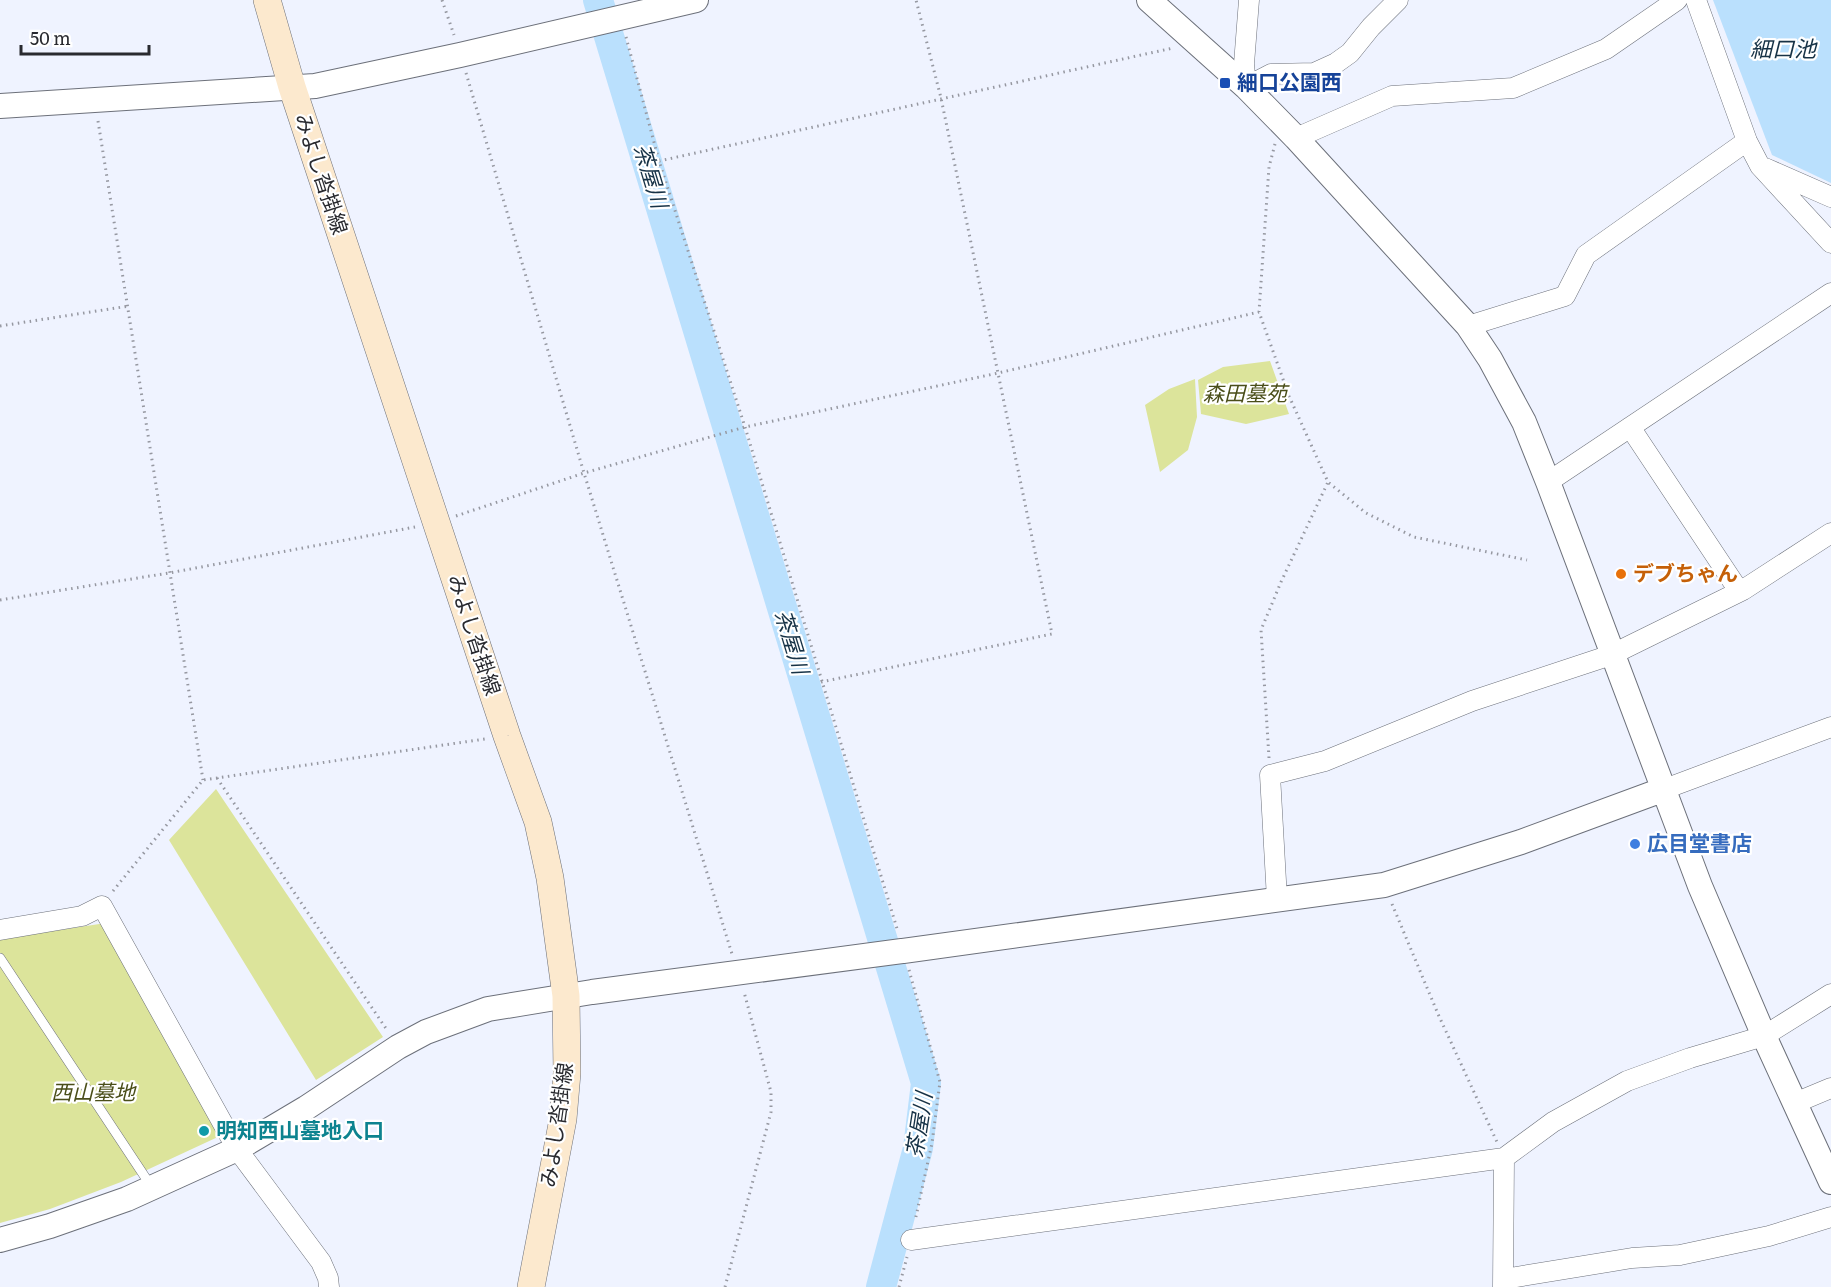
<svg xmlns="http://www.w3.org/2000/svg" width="1831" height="1287" font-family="Literata,'Noto Sans JP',serif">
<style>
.green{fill:#dce49b}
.water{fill:#bae0fd}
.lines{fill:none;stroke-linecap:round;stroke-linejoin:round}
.river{stroke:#bae0fd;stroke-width:30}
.service-casing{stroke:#6c707a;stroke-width:10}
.minor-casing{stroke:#6c707a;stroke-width:21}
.tertiary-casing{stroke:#6c707a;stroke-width:26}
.secondary-casing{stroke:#6c707a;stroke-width:28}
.path{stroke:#9698a1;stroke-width:3;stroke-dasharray:1.5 4.5;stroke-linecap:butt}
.service{stroke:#fff;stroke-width:9}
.minor{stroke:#fff;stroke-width:20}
.tertiary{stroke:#fff;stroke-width:24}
.secondary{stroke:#fce9ce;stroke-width:27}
.transit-dot{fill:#1a4fb4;stroke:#fff;stroke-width:2}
.food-dot{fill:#e8710a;stroke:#fff;stroke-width:2}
.shop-dot{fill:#3f7fe0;stroke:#fff;stroke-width:2}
.culture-dot{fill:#0f9aa8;stroke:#fff;stroke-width:2}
.labels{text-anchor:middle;stroke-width:4.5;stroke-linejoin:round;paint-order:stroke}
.transit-label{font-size:21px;font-weight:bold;fill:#164399;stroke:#fff;text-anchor:start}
.street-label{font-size:21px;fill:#292a2f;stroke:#fff}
.park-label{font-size:21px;font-style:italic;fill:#4a4e19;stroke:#fff}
.food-label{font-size:21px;font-weight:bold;fill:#c56008;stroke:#fff;text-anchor:start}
.shop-label{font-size:21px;font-weight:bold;fill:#366cbe;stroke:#fff;text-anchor:start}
.culture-label{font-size:21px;font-weight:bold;fill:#0d838f;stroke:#fff;text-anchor:start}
.water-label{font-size:22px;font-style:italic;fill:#163246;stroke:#fff}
</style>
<rect width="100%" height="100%" fill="#eff3ff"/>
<path class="green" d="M 1270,361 L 1289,414 L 1246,424 L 1201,414 L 1198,380 L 1223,367 Z
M 1195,379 L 1197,417 L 1188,450 L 1160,472 L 1145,405 L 1169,389 Z
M 216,789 L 383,1037 L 316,1080 L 169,840 Z
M 106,923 L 220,1136 L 121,1182 L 50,1209 L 0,1223 L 0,939 Z"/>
<path class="water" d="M 1713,0 L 1831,0 L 1831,183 L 1772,155 Z"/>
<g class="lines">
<path class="river" d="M 598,0 L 926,1083 L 918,1148 L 881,1287"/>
<g class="service-casing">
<path id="service" d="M 0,958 L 151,1186"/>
</g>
<g class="minor-casing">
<path id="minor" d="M 1249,0 L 1244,64 L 1246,87 L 1271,74 L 1314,73 L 1336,63 L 1350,53 L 1371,27 L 1398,0
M 1696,0 L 1747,141 L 1760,166 L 1831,243
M 1296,138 L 1392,96 L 1513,88 L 1606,49 L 1677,0
M 1765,168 L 1831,197
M 1468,326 L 1565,296 L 1586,255 L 1747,141
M 1630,427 L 1739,591
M 1548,482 L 1831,293
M 1662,790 L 1831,727
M 1277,899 L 1270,775 L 1325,761 L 1472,701 L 1611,655 L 1743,590 L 1831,533
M 0,930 L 82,916 L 102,906 L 237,1149 L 321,1262 L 328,1278 L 329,1287
M 1795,1103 L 1831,1088
M 911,1240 L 1504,1158 L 1553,1122 L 1627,1081 L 1690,1058 L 1764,1036 L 1831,994
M 1504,1279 L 1632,1258 L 1680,1255 L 1769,1236 L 1831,1217
M 1503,1287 L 1504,1158"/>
</g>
<g class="tertiary-casing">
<path id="tertiary" d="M 1149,0 L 1246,87 L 1296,138 L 1468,326 L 1490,359 L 1524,422 L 1548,482 L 1700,886 L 1764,1036 L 1831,1182
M 0,106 L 315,86 L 460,55 L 696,0
M 903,951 L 1384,885 L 1521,842 L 1662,790
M 0,1240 L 50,1226 L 127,1199 L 237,1149 L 306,1108 L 398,1047 L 426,1032 L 488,1009 L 592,992 L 902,951"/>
</g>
<g class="secondary-casing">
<path id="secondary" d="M 267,0 L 292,87 L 507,736 L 538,822 L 550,878 L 566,996 L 567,1073 L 563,1119 L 531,1287"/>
</g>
<path class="path" d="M 442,0 L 454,35
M 626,37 L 659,161 L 745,427 L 898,932
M 466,73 L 584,473 L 732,954
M 98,121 L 203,780
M 1275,144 L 1269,167 L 1259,312 L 1289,396 L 1328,482 L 1366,513 L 1414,537 L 1527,560
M 659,161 L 1173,48
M 0,326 L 129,306
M 456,516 L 584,473 L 745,427 L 998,373 L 1259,312
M 0,600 L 169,573 L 415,527
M 821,682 L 1052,634 L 941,98 L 916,0
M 1269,758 L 1261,630 L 1281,582 L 1328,482
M 217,778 L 387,1030
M 113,891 L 203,780 L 485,739
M 1392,904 L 1438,1014 L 1497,1142
M 909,970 L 940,1082 L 932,1143 L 915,1221
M 725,1287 L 771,1112 L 771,1092 L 744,992
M 899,1287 L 907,1257"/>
<use href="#service" class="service"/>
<use href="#minor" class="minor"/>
<use href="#tertiary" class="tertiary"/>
<use href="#secondary" class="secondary"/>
</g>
<rect class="transit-dot" x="1219" y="77" width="12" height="12" rx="3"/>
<circle class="food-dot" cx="1621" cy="574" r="6"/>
<circle class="shop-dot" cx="1635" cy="844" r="6"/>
<circle class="culture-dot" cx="204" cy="1131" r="6"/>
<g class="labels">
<g class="transit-label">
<text x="1237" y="90">細口公園西</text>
</g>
<g class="street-label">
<text transform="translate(321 174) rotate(72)" y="7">みよし沓掛線</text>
<text transform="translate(474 635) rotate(72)" y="7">みよし沓掛線</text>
<text transform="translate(557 1125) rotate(-82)" y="7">みよし沓掛線</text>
</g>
<g class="park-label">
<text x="1245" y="401">森田墓苑</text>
<text x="93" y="1100">西山墓地</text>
</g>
<g class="food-label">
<text x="1633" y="581">デブちゃん</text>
</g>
<g class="shop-label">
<text x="1647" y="851">広目堂書店</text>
</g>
<g class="culture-label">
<text x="216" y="1138">明知西山墓地入口</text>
</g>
<g class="water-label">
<text x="1783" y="57">細口池</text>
<text transform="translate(651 176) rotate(73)" y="8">茶屋川</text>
<text transform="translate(792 642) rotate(73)" y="8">茶屋川</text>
<text transform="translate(919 1125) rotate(-81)" y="8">茶屋川</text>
</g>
</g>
<path d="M21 45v9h128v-9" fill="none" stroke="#292a2f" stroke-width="3"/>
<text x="30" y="45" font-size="18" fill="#292a2f" stroke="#ffffff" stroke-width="4.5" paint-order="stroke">50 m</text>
</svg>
